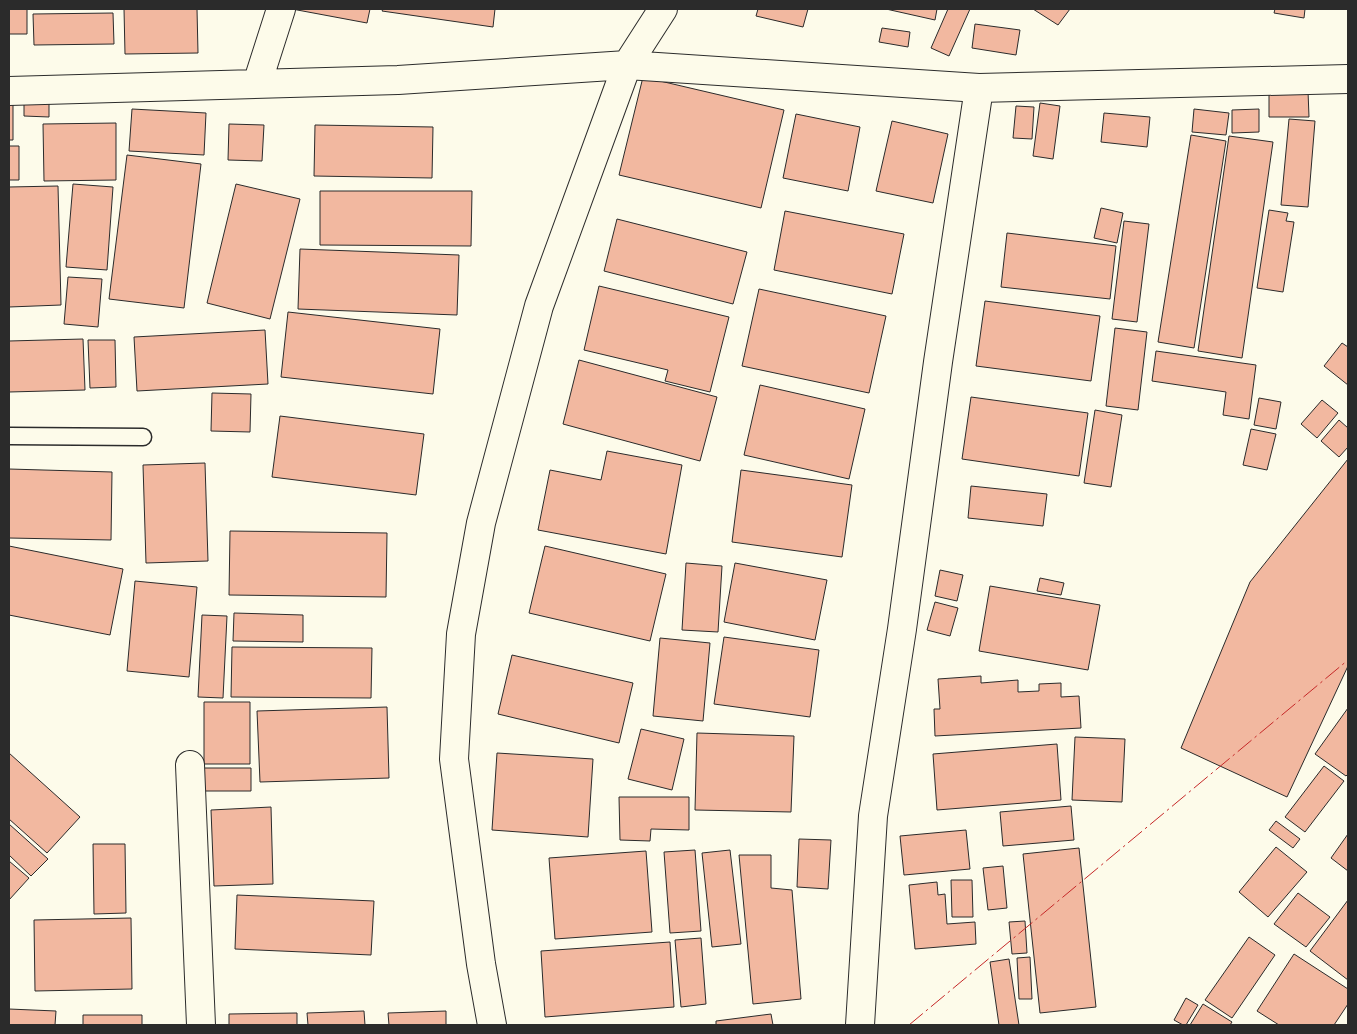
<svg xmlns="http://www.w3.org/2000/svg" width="1357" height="1034" font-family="'Playfair Display',serif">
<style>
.building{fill:#f2b8a0;stroke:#2b2b2b}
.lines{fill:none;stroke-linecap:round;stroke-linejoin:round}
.lane-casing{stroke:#2b2b2b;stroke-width:19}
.street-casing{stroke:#2b2b2b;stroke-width:30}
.lane{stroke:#fdfbea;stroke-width:16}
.street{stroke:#fdfbea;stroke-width:28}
.power{stroke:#c62828;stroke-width:1;stroke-dasharray:18 4 2.5 4;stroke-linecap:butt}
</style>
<rect width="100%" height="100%" fill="#fdfbea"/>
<path class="building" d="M 9,9 L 27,9 L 27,34 L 9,34 Z
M 124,9 L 197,9 L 198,53 L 125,54 Z
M 292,9 L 370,9 L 367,23 Z
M 383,9 L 495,9 L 493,27 L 382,11 Z
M 758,9 L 808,9 L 803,27 L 756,16 Z
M 886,9 L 937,9 L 935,20 Z
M 948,9 L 970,9 L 949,56 L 931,48 Z
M 1033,9 L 1070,9 L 1058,25 Z
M 1275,9 L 1305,9 L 1304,18 L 1274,13 Z
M 113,13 L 114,44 L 34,45 L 33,14 Z
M 975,24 L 1020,30 L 1016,55 L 972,48 Z
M 882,28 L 910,32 L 908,47 L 879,42 Z
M 643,77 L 784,110 L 761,208 L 619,175 Z
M 1308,91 L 1309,117 L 1269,117 L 1269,92 Z
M 24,102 L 49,102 L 49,117 L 24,116 Z
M 9,103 L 13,103 L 13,140 L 9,140 Z
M 1040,103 L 1060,106 L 1053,159 L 1033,156 Z
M 1016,106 L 1034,107 L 1032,139 L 1013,138 Z
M 132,109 L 206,113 L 204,155 L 129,151 Z
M 1194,109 L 1229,113 L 1226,135 L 1192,132 Z
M 1259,109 L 1259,132 L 1232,133 L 1232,110 Z
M 1104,113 L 1150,117 L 1147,147 L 1101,142 Z
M 796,114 L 860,127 L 848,191 L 783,178 Z
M 1289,119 L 1315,121 L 1308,207 L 1281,205 Z
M 892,121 L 948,134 L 933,203 L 876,191 Z
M 116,123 L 116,180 L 44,181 L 43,124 Z
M 229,124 L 264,125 L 262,161 L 228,160 Z
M 315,125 L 433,127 L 432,178 L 314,176 Z
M 1191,135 L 1226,141 L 1194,348 L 1158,342 Z
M 1229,136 L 1273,142 L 1242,358 L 1198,351 Z
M 9,146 L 19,146 L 19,180 L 9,180 Z
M 127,155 L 201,164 L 184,308 L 109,299 Z
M 73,184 L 113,187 L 107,270 L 66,267 Z
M 236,184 L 300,199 L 270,319 L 207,303 Z
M 58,186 L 61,305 L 9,307 L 9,187 Z
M 320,191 L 472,191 L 471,246 L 320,245 Z
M 1101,208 L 1123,213 L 1117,243 L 1094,238 Z
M 1269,210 L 1288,213 L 1286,221 L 1294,222 L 1283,292 L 1257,288 Z
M 785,211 L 904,234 L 892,294 L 774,270 Z
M 617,219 L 747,252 L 733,304 L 604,271 Z
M 1124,221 L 1149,224 L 1137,322 L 1112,319 Z
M 1007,233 L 1116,246 L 1110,299 L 1001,287 Z
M 300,249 L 459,255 L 457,315 L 298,309 Z
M 68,277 L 102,279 L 98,327 L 64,324 Z
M 599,286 L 729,317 L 710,392 L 665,381 L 668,370 L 584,350 Z
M 759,289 L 886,316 L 869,393 L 742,366 Z
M 985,301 L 1100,316 L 1091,381 L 976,366 Z
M 288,312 L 440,329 L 433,394 L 281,377 Z
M 1115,328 L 1147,332 L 1138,410 L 1106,406 Z
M 265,330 L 268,384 L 137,391 L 134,337 Z
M 83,339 L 85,390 L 9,392 L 9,341 Z
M 88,340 L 115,340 L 116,387 L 90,388 Z
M 1342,343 L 1348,347 L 1348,385 L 1324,366 Z
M 1156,351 L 1256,365 L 1249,419 L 1223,415 L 1226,392 L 1152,381 Z
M 579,360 L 717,397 L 700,461 L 563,424 Z
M 760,385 L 865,409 L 849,479 L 744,455 Z
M 212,393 L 251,394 L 250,432 L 211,431 Z
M 971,397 L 1088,413 L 1079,476 L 962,459 Z
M 1259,398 L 1281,402 L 1276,429 L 1254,425 Z
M 1322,400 L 1338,413 L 1317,438 L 1301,424 Z
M 1095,410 L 1122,415 L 1111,487 L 1084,483 Z
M 280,416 L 424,434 L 416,495 L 272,477 Z
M 1339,420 L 1348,428 L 1348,447 L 1339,457 L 1321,441 Z
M 1251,429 L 1276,434 L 1267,470 L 1243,465 Z
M 607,451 L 682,465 L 666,554 L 538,530 L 550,470 L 601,480 Z
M 1348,459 L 1348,666 L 1287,797 L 1181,748 L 1250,582 Z
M 205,463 L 208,561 L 146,563 L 143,465 Z
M 9,469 L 112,472 L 111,540 L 9,538 Z
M 741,470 L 852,485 L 842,557 L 732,542 Z
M 971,486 L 1047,494 L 1043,526 L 968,518 Z
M 230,531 L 387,533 L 386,597 L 229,595 Z
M 9,546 L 123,569 L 110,635 L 9,615 Z
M 545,546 L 666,574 L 650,641 L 529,613 Z
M 686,563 L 722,566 L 718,632 L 682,630 Z
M 735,563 L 827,580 L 815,640 L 724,622 Z
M 940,570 L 963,575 L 957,601 L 935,596 Z
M 1040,578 L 1064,583 L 1061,595 L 1037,591 Z
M 135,581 L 197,587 L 189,677 L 127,671 Z
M 990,586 L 1100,605 L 1088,670 L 979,651 Z
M 935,602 L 958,608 L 950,636 L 927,630 Z
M 234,613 L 303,615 L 303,642 L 233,641 Z
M 202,615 L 227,616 L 223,698 L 198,697 Z
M 724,637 L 819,650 L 810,717 L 714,704 Z
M 660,638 L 710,643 L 703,721 L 653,716 Z
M 232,647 L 372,648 L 371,698 L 231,697 Z
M 512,655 L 633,683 L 619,743 L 498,714 Z
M 981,676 L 981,683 L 1018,680 L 1018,692 L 1039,691 L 1039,684 L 1061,683 L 1061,697 L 1079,696 L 1081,728 L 935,736 L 934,709 L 940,709 L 938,679 Z
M 204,702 L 250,702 L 250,764 L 204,764 Z
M 387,707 L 389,778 L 260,782 L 257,711 Z
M 1348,708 L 1348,774 L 1346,776 L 1315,754 Z
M 641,729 L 684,739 L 672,790 L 628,779 Z
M 697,733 L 794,736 L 791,812 L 695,810 Z
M 1075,737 L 1125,739 L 1122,802 L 1072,800 Z
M 1057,744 L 1061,800 L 937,810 L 933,754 Z
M 9,753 L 80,817 L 47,853 L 9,819 Z
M 497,753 L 593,759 L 588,837 L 492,830 Z
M 1324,766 L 1344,781 L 1305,832 L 1285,817 Z
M 203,768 L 251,768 L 251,791 L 203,791 Z
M 619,797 L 689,797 L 689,830 L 651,829 L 650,841 L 620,840 Z
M 1071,806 L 1074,840 L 1003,846 L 1000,812 Z
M 271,807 L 273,884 L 214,886 L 211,810 Z
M 1276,821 L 1300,839 L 1293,848 L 1269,830 Z
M 9,824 L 48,859 L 31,876 L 9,855 Z
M 966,830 L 970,869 L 904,875 L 900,836 Z
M 1348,834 L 1348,871 L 1331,858 Z
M 799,839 L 831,840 L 828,889 L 797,887 Z
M 93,844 L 125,844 L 126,913 L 94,914 Z
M 1276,847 L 1307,872 L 1268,917 L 1239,892 Z
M 1079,848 L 1096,1007 L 1040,1013 L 1023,854 Z
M 695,850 L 701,931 L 670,933 L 664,852 Z
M 730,850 L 741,944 L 712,947 L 702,853 Z
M 646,851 L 652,932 L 555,939 L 549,858 Z
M 739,855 L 771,855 L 771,888 L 792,890 L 801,999 L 753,1004 Z
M 9,861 L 29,878 L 9,900 Z
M 1003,866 L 1007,908 L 988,910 L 983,868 Z
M 951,880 L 972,880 L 973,917 L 952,917 Z
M 937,882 L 938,895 L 945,894 L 947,924 L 975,922 L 976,944 L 915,949 L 909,885 Z
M 1298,893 L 1330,917 L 1306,947 L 1274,924 Z
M 237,895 L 374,901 L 371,955 L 235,949 Z
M 1348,900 L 1348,980 L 1310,951 Z
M 131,918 L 132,989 L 35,991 L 34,920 Z
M 1025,921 L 1027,953 L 1012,954 L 1009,922 Z
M 1249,937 L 1275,955 L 1232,1018 L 1205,1000 Z
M 701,938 L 706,1004 L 681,1007 L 675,940 Z
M 670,942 L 674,1007 L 545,1017 L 541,951 Z
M 1294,954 L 1348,989 L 1348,1004 L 1334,1025 L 1279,1025 L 1257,1011 Z
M 1030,957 L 1032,999 L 1019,999 L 1017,958 Z
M 1009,959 L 1019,1025 L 999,1025 L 990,962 Z
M 1186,998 L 1198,1005 L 1186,1025 L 1183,1025 L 1174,1020 Z
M 1203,1004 L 1232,1022 L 1230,1025 L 1190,1025 Z
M 9,1009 L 56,1011 L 55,1025 L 9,1025 Z
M 364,1011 L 365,1025 L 308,1025 L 307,1013 Z
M 446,1011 L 446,1025 L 389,1025 L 388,1013 Z
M 297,1013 L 297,1025 L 229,1025 L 229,1014 Z
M 771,1014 L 773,1025 L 716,1025 L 716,1021 Z
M 83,1015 L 142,1015 L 142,1025 L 83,1025 Z"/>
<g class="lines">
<g class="lane-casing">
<path id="lane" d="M 9,436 L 143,437"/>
</g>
<g class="street-casing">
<path id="street" d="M 257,84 L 281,9
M 9,91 L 398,80 L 627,65 L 979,88 L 1348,79
M 190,765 L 201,1025
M 492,1025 L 481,964 L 454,759 L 461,634 L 481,523 L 539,306 L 627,65 L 663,9
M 860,1025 L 873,816 L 902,629 L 938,362 L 979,88"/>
</g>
<use href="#lane" class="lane"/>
<use href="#street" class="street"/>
<path class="power" d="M 909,1025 L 1348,660"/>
</g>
<rect width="1357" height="1034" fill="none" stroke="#2b2b2b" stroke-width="20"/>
</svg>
